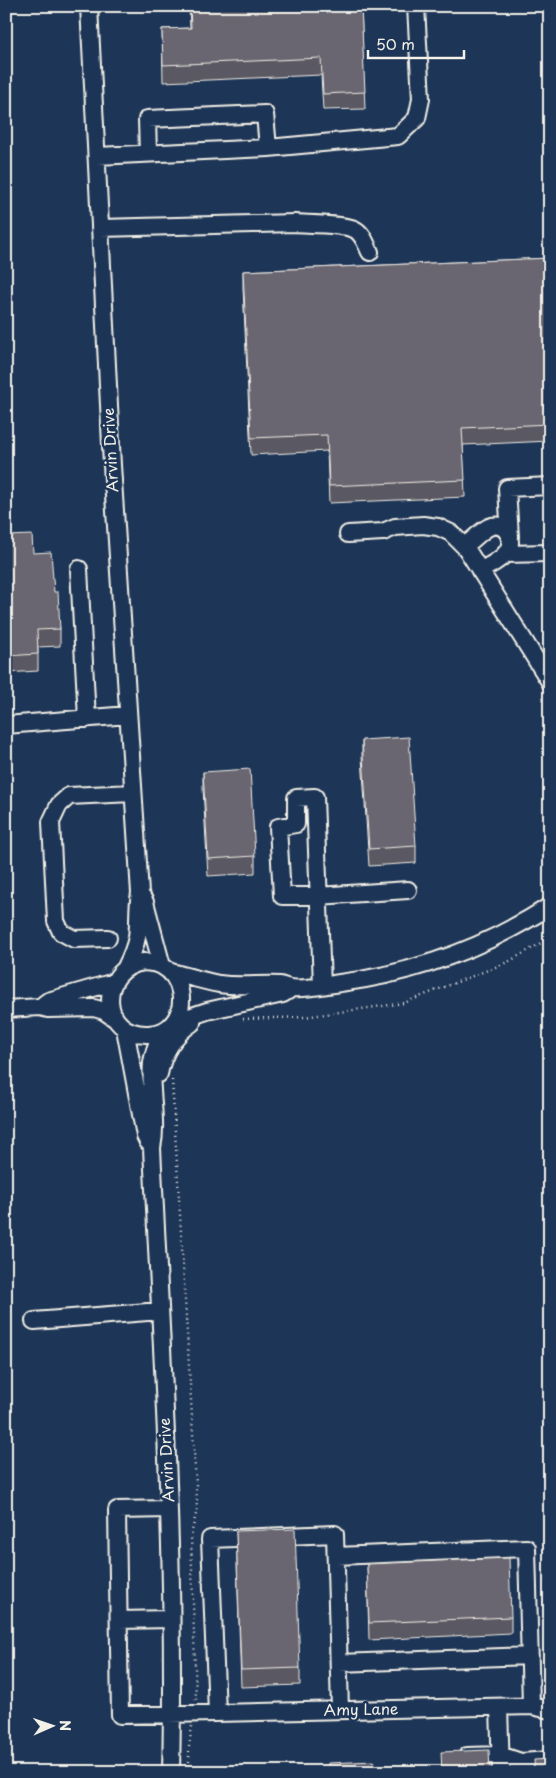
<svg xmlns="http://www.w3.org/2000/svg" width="556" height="1778" font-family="'Playpen Sans',sans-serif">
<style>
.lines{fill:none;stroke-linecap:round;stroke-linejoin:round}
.minor-casing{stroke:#f4f1e8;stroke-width:20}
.path{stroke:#f4f1e8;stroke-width:2.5;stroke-dasharray:1 4;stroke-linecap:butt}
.minor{stroke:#1d3557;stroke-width:16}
.wall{fill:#5a5862;stroke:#f4f1e8}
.building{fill:#696672;stroke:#f4f1e8}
.labels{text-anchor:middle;stroke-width:5;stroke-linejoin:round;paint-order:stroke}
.street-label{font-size:15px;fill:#f4f1e8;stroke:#1d3557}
</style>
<rect width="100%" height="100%" fill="#1d3557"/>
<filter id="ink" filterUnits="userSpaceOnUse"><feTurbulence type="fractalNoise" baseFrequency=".02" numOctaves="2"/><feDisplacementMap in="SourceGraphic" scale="10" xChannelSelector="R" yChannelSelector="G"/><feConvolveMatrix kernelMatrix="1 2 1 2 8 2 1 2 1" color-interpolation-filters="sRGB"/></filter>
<g filter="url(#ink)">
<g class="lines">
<g class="minor-casing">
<path id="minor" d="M 89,6 L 112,465 L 140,893 C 137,908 139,922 137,937 C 135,948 131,957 126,967
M 148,154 L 147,119 L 265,114 L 268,148
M 97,156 L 268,148 L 398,136 L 417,118 L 421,99 L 416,6
M 100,228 L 295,223 C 308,224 344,224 354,229 C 363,233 366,244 370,252
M 348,534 L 383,532 L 395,527 L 423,525 L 438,527 L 451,533 L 466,548
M 510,537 L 507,488 L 550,486
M 505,554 L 550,553
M 79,569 L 87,719
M 480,571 C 488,566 500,561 506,553 C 516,541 506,520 489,527 C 481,531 474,539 467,544 L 466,548 L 550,682
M 6,725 L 128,715
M 142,897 L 145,902 L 162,966
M 108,938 L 74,939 L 61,932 L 56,921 L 51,822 L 59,805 L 69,796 L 133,793
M 144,962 C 150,963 157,963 162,966 C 182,977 187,1006 173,1023 C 166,1031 159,1033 149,1034 C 99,1037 97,968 144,962 Z
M 171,972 C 187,976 203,981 219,984 C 239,987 259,984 280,985 C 284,986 287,988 291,988 C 303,990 327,985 340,983 C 415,973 486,947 550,906
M 322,986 L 315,797 L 296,798 L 296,824 L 278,827 L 282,896 L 318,896 L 408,890
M 44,1004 L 48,1001 L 114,982
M 6,1009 L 40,1007 L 48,1009 L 94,1008 L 104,1011 L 114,1018
M 174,1022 L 207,1011 L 283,994 L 288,991
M 125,1029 L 145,1136 L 148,1142
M 161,1033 C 157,1043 154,1052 152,1062 C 149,1091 158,1120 152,1148 C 162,1356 176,1564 171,1772
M 159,1074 C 163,1052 174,1035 192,1023
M 34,1321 L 160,1311
M 169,1509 L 117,1510 L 120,1715 L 531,1706 L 550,1710
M 336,1556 L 527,1548 L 531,1706
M 119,1620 L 171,1619
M 339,1663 L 530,1656
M 499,1707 L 501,1772
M 217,1713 L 210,1539 L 335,1534 L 340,1710
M 467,1756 L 500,1755 L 521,1762 L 550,1760"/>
</g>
<path class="path" d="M 243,1019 L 304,1017 L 404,1003 L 508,962 L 550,938
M 172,1080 L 197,1501 L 196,1514 L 191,1535 L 196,1701
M 189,1772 L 189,1747 L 192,1726"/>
<use href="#minor" class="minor"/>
</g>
<path class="wall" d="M 189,6 L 361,6 L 365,109 L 323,110 L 321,75 L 163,82 L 162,29 L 190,28 Z
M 550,258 L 550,441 L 463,445 L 465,497 L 329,503 L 327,451 L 251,455 L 243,288 L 243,271 Z
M 6,536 L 54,592 L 60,629 L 60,646 L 38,647 L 38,671 L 6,673 Z
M 362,740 L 416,846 L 416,863 L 369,866 L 362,757 Z
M 203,772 L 255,856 L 255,873 L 208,876 L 203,788 Z
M 236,1531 L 300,1668 L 300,1685 L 241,1687 Z
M 367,1564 L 511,1617 L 511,1633 L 369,1640 Z"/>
<path class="building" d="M 190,6 L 361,6 L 365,92 L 323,94 L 321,58 L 163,65 L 162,29 L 191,28 Z
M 550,258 L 550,424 L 462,428 L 465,480 L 329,486 L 327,435 L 251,438 L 243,271 Z
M 32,535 L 33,553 L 51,552 L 54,592 L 58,592 L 60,629 L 37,630 L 38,654 L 6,656 L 6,536 Z
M 409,737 L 416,846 L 369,849 L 362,740 Z
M 250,769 L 255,856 L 208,859 L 203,772 Z
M 295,1529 L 300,1668 L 241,1670 L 236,1531 Z
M 509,1558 L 511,1617 L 369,1623 L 367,1564 Z
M 489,1750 L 490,1772 L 442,1772 L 441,1752 Z
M 550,1759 L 550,1772 L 535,1772 L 534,1760 Z
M 374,1761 L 374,1772 L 328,1772 L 328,1763 Z"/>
</g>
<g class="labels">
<g class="street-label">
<text transform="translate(111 450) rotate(-93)" y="5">Arvin Drive</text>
<text transform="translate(167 1460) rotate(-93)" y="5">Arvin Drive</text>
<text transform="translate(361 1710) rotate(-1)" y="5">Amy Lane</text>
</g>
</g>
<rect width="556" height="1778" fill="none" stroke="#1d3557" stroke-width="25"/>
<rect x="12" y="12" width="531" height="1753" fill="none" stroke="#f4f1e8" stroke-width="2" filter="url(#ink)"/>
<g transform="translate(52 1726) rotate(88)" stroke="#1d3557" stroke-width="4" paint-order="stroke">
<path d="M0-4L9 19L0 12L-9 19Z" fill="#f4f1e8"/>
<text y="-8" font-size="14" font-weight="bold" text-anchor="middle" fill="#f4f1e8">N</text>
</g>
<path d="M368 50v8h96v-8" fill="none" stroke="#f4f1e8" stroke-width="2.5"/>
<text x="376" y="50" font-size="15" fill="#f4f1e8" stroke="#1d3557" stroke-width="4" paint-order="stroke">50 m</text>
</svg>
